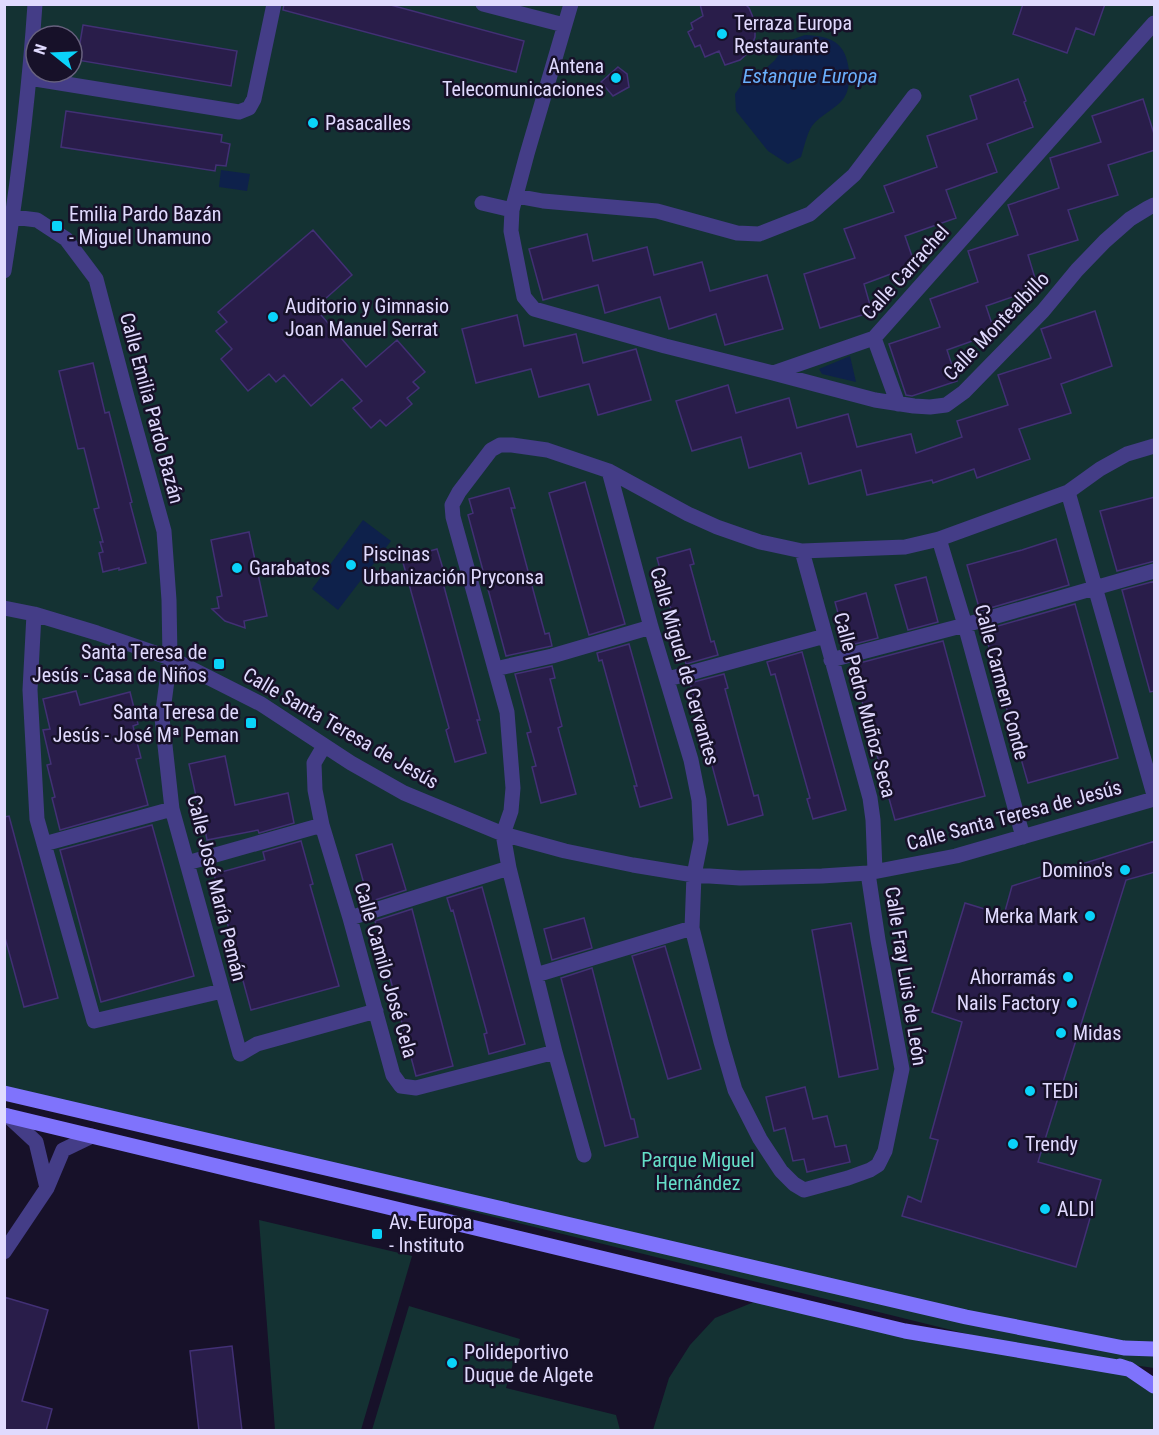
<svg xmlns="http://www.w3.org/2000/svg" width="1159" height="1435" font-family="'Roboto Condensed',sans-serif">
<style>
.green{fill:#143233;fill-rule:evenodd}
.water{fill:#0e214b}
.building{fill:#291d4a;stroke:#423075;stroke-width:1.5}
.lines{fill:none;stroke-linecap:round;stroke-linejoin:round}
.street{stroke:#443d87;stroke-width:15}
.secondary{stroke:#7f73fc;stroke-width:15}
.poi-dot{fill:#0ad3fa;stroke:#171129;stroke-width:2}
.labels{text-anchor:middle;stroke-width:5;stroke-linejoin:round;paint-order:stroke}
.poi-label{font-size:20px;fill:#e0dafe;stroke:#171129;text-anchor:start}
.street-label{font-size:20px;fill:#e0dafe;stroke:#171129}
.park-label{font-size:20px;fill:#65dec8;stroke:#171129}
.water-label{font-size:21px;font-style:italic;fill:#6aaffc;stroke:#171129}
</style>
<rect width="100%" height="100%" fill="#171129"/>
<path class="green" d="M 5,5 L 1154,5 L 1154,1368 L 1056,1354 L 1154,1382 L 1154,1430 L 653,1430 L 669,1378 L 690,1345 L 715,1318 L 754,1302 L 1036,1351 L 5,1096 ZM 36,36 L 72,36 L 72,72 L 36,72 Z
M 259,1220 L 412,1256 L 361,1430 L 275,1430 Z
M 409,1306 L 520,1339 L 506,1388 L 616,1415 L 620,1430 L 372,1430 Z"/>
<path class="water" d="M 805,35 C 831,36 846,42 849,71 C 850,81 849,90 844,98 C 836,109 820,115 812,126 C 807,133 804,148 801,157 L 788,164 L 768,151 L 736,111 L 735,94 L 744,81 L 762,72 L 775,60 L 788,41 Z
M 221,170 L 250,174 L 247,191 L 219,187 Z
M 850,356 L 856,382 L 822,374 L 819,369 Z
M 363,520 L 391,541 L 338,610 L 312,589 Z"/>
<path class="building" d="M 284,4 L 387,4 L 524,41 L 516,72 L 283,10 Z
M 700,4 L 745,4 L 749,8 L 755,22 L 755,37 L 750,51 L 740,60 L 725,65 L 719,51 L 705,57 L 700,45 L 695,47 L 688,32 L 693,29 L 691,23 L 703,16 Z
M 1023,4 L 1105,4 L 1094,35 L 1076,28 L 1067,53 L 1013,34 Z
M 83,25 L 237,51 L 231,86 L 77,60 Z
M 618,67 L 627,74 L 629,87 L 613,96 L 601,82 Z
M 1018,79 L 1026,101 L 1024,102 L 1033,127 L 987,144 L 997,172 L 946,190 L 956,218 L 905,236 L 915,265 L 864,284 L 872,312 L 820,328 L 804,274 L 855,258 L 844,229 L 894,212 L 884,186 L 937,167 L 927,136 L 977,119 L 970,96 Z
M 1143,99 L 1155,137 L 1155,150 L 1108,165 L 1118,195 L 1068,210 L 1078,240 L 1028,255 L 1038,288 L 986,306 L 995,333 L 947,350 L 957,381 L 912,396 L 906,395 L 889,344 L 940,327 L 930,299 L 978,282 L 968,251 L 1018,235 L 1008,205 L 1059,188 L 1050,158 L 1101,142 L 1092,116 Z
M 66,111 L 222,135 L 221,142 L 230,144 L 226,166 L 216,165 L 215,171 L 61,147 Z
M 313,230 L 352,275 L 315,308 L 366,367 L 397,340 L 425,372 L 413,382 L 419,388 L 407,398 L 412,404 L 386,426 L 380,420 L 371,428 L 353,408 L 362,401 L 342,379 L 311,406 L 284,375 L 276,382 L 269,374 L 248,391 L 221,359 L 232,349 L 216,331 L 227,322 L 218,312 Z
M 587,234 L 593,261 L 647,247 L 654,275 L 702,262 L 710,291 L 767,275 L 783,329 L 725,345 L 716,314 L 669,329 L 660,297 L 605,313 L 598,285 L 543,300 L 529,249 Z
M 1095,311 L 1112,366 L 1061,384 L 1071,413 L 1019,429 L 1030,459 L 977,478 L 974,469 L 933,483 L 932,480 L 867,495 L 861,470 L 809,484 L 801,453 L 749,468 L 741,437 L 692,451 L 676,401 L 728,385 L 736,413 L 789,398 L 797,428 L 848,414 L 857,447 L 911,434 L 916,453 L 962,437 L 957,421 L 1008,405 L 998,375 L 1051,358 L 1041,329 Z
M 517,315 L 524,346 L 576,334 L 583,363 L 636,349 L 651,400 L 598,415 L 589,384 L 539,397 L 531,369 L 476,383 L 462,329 Z
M 93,363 L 105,413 L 109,412 L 132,502 L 130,503 L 146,563 L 119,570 L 119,568 L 103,572 L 99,553 L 103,552 L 100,542 L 103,542 L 94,509 L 99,508 L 84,448 L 78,449 L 59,371 Z
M 585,482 L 625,624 L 589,635 L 549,493 Z
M 509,488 L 515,508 L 511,508 L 545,634 L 549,633 L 552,646 L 506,656 L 468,515 L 473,513 L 469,499 Z
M 1155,497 L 1155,561 L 1117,571 L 1100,511 Z
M 249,532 L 267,616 L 244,621 L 245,628 L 225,621 L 212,609 L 219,608 L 217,597 L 222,596 L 211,540 Z
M 1056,539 L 1069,585 L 980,611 L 967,565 L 1022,550 Z
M 437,549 L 447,582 L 443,583 L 480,720 L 477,720 L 486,753 L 455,762 L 446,730 L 449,728 L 402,559 Z
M 690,549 L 694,564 L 690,565 L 711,642 L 714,641 L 718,655 L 686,664 L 657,558 Z
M 926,577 L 938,622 L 908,630 L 895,585 Z
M 1155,581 L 1155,691 L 1150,692 L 1122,590 Z
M 866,593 L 878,638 L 847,646 L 835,602 Z
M 1075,604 L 1118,758 L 1028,783 L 984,630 Z
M 943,641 L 985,796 L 895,820 L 852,665 Z
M 629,644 L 672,798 L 640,807 L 634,786 L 637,786 L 602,660 L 599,661 L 597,653 Z
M 802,652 L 846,810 L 813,819 L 807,799 L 810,798 L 775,674 L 771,675 L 767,662 Z
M 552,666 L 555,678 L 550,679 L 562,726 L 558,728 L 576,794 L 541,803 L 532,767 L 536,766 L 527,733 L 531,732 L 515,674 Z
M 724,674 L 728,688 L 725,689 L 754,796 L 758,795 L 763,815 L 728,825 L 690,683 Z
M 76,691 L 80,705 L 130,692 L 138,724 L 133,726 L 141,758 L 136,759 L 148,805 L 60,830 L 52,798 L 55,797 L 47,765 L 51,764 L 43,730 L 50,729 L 43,699 Z
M 225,756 L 235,805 L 288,793 L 294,823 L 259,833 L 258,830 L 207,840 L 201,809 L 199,810 L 189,764 Z
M 9,816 L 58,998 L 24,1007 L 4,934 L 4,817 Z
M 152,825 L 194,976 L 101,1002 L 60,850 Z
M 301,841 L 313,884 L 310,885 L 339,986 L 251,1010 L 214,874 L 265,860 L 263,852 Z
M 1155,841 L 1155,872 L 1126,880 L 1038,1162 L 1101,1180 L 1076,1267 L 902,1216 L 908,1196 L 921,1202 L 938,1140 L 930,1138 L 962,1022 L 932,1012 L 965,903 L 1004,915 L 1012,886 Z
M 392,844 L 406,890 L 369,902 L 356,855 Z
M 482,887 L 525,1044 L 489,1054 L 484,1034 L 487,1033 L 453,910 L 451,911 L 447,898 Z
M 412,909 L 453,1066 L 416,1076 L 375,921 Z
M 584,918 L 592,948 L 552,960 L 544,929 Z
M 851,923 L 878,1069 L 839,1077 L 812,930 Z
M 665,946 L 701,1069 L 668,1079 L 632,956 Z
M 592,968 L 631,1119 L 634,1119 L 638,1137 L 605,1146 L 561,978 Z
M 805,1087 L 813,1119 L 827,1116 L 835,1147 L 846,1145 L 850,1162 L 807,1172 L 804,1159 L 793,1161 L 785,1128 L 774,1131 L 766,1097 Z
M 4,1297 L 48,1310 L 22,1401 L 52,1409 L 46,1431 L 4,1431 Z
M 232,1346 L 242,1431 L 199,1431 L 190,1351 Z"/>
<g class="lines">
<path class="street" d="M 483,4 L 564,25
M 571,4 L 527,154 L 512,210 L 511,231 L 524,297 L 534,309 L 665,346 L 773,373 L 874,338 L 1154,23
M 29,78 L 239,112 L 249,108 L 254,99 L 274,4
M 516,196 L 543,201 L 657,211 L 737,233 L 759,234 L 810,214 L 854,175 L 914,96
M 482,203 L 512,210
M 13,217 L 37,220 L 66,239 L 96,279 L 127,397 L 164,531 L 169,600 L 170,658 L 162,718 L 172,809 L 240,1054 L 257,1044 L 376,1011
M 4,271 C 18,183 29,94 35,4
M 874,338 L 898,404
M 773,373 L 875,400 L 914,406 L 930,407 L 946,405 L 964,392 L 1043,311 L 1077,270 L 1105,241 L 1130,219 L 1148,208 L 1154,205
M 609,471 L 651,627 L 691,760 L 699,800 L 701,840 L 694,875 L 692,928 L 721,1042 L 735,1090 L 760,1139 L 781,1171 L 794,1184 L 804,1190 L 848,1178 L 870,1170 L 878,1165 L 885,1151 L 902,1069 L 878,940 L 868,873
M 1068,492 L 1154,795
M 939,539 L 965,625 L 1023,837
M 802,551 L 870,798 L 873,820 L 875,871
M 4,608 L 34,614 L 97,633 L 170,658 L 261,704 L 351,763 L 404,793 L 503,834 L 565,851 L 633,865 L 694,875 L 740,878 L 822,876 L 868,873 L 956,856 L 1154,799
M 34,614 L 30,690 L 37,819 L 94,1021 L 222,991
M 831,660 L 965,625 L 1154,571
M 495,669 L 552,656 L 651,627
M 668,679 L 825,636
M 324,746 L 314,763 L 315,790 L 322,825 L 350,918 L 393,1075 L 401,1086 L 416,1088 L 555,1052
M 44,844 L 172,809
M 187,863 L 322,825
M 350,918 L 509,868
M 536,975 L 692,928
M 8,1116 L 36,1142 L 47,1188
M 584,1155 L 555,1052 L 509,868 L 503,834 L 511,811 L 513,788 L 507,712 L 453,517 L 452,505 L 459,492 L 491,450 L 500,445 L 512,445 L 547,450 L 609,471 L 688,514 L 717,527 L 760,542 L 802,551 L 905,547 L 939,539 L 1068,492 L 1100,469 L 1127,454 L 1154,446
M 4,1252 L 47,1188 L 63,1150 L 92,1136"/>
<path class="secondary" d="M 4,1093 L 966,1317 L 1124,1348 L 1154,1349
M 4,1115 L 905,1331 L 1129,1369
M 1120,1366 L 1129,1369 L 1154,1386"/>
</g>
<g class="poi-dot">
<circle cx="722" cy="34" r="6"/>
<circle cx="616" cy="78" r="6"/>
<circle cx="313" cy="123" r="6"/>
<rect x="51" y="220" width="12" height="12" rx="3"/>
<circle cx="273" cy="317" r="6"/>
<circle cx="351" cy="565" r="6"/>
<circle cx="237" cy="568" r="6"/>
<rect x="213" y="658" width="12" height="12" rx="3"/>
<rect x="245" y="717" width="12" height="12" rx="3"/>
<circle cx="1125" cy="870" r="6"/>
<circle cx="1090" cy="916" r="6"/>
<circle cx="1068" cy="977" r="6"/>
<circle cx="1072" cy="1003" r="6"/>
<circle cx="1061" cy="1033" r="6"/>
<circle cx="1030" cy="1091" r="6"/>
<circle cx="1013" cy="1144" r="6"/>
<circle cx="1045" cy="1209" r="6"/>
<rect x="371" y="1228" width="12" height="12" rx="3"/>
<circle cx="452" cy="1363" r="6"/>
</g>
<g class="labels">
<g class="poi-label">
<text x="734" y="30">Terraza Europa<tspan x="734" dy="23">Restaurante</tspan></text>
<text x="604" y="73" text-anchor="end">Antena<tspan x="604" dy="23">Telecomunicaciones</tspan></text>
<text x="325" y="130">Pasacalles</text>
<text x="69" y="221">Emilia Pardo Bazán<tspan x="69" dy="23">- Miguel Unamuno</tspan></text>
<text x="285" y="313">Auditorio y Gimnasio<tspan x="285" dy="23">Joan Manuel Serrat</tspan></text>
<text x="363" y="561">Piscinas<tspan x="363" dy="23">Urbanización Pryconsa</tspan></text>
<text x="249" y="575">Garabatos</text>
<text x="207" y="659" text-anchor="end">Santa Teresa de<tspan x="207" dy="23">Jesús - Casa de Niños</tspan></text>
<text x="239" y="719" text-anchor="end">Santa Teresa de<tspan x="239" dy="23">Jesús - José Mª Peman</tspan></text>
<text x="1113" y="877" text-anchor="end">Domino's</text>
<text x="1078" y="923" text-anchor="end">Merka Mark</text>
<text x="1056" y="984" text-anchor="end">Ahorramás</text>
<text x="1060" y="1010" text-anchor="end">Nails Factory</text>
<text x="1073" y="1040">Midas</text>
<text x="1042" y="1098">TEDi</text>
<text x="1025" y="1151">Trendy</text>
<text x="1057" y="1216">ALDI</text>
<text x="389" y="1229">Av. Europa<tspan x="389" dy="23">- Instituto</tspan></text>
<text x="464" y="1359">Polideportivo<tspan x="464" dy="23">Duque de Algete</tspan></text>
</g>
<g class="street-label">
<text transform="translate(905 272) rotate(-48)" y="7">Calle Carrachel</text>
<text transform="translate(996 326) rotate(-46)" y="7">Calle Montealbillo</text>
<text transform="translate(152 408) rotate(75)" y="7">Calle Emilia Pardo Bazán</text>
<text transform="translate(685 666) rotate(74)" y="7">Calle Miguel de Cervantes</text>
<text transform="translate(1002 682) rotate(75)" y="7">Calle Carmen Conde</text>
<text transform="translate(865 705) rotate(75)" y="7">Calle Pedro Muñoz Seca</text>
<text transform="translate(341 728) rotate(30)" y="7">Calle Santa Teresa de Jesús</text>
<text transform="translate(1014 815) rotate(-15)" y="7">Calle Santa Teresa de Jesús</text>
<text transform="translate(217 888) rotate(76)" y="7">Calle José María Pemán</text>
<text transform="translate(386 970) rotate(74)" y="7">Calle Camilo José Cela</text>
<text transform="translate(906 976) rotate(81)" y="7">Calle Fray Luis de León</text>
</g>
<g class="park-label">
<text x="698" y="1167">Parque Miguel<tspan x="698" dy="23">Hernández</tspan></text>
</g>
<g class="water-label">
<text x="810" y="83">Estanque Europa</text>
</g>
</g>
<rect width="1159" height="1435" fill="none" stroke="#e0dafe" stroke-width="12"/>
<g transform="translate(54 54) rotate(288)"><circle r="28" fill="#171129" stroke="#67617e" stroke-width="1.5"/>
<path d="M0-4.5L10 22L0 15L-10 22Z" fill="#0ad3fa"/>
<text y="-9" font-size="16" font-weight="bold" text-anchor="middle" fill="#e0dafe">N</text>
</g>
</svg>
